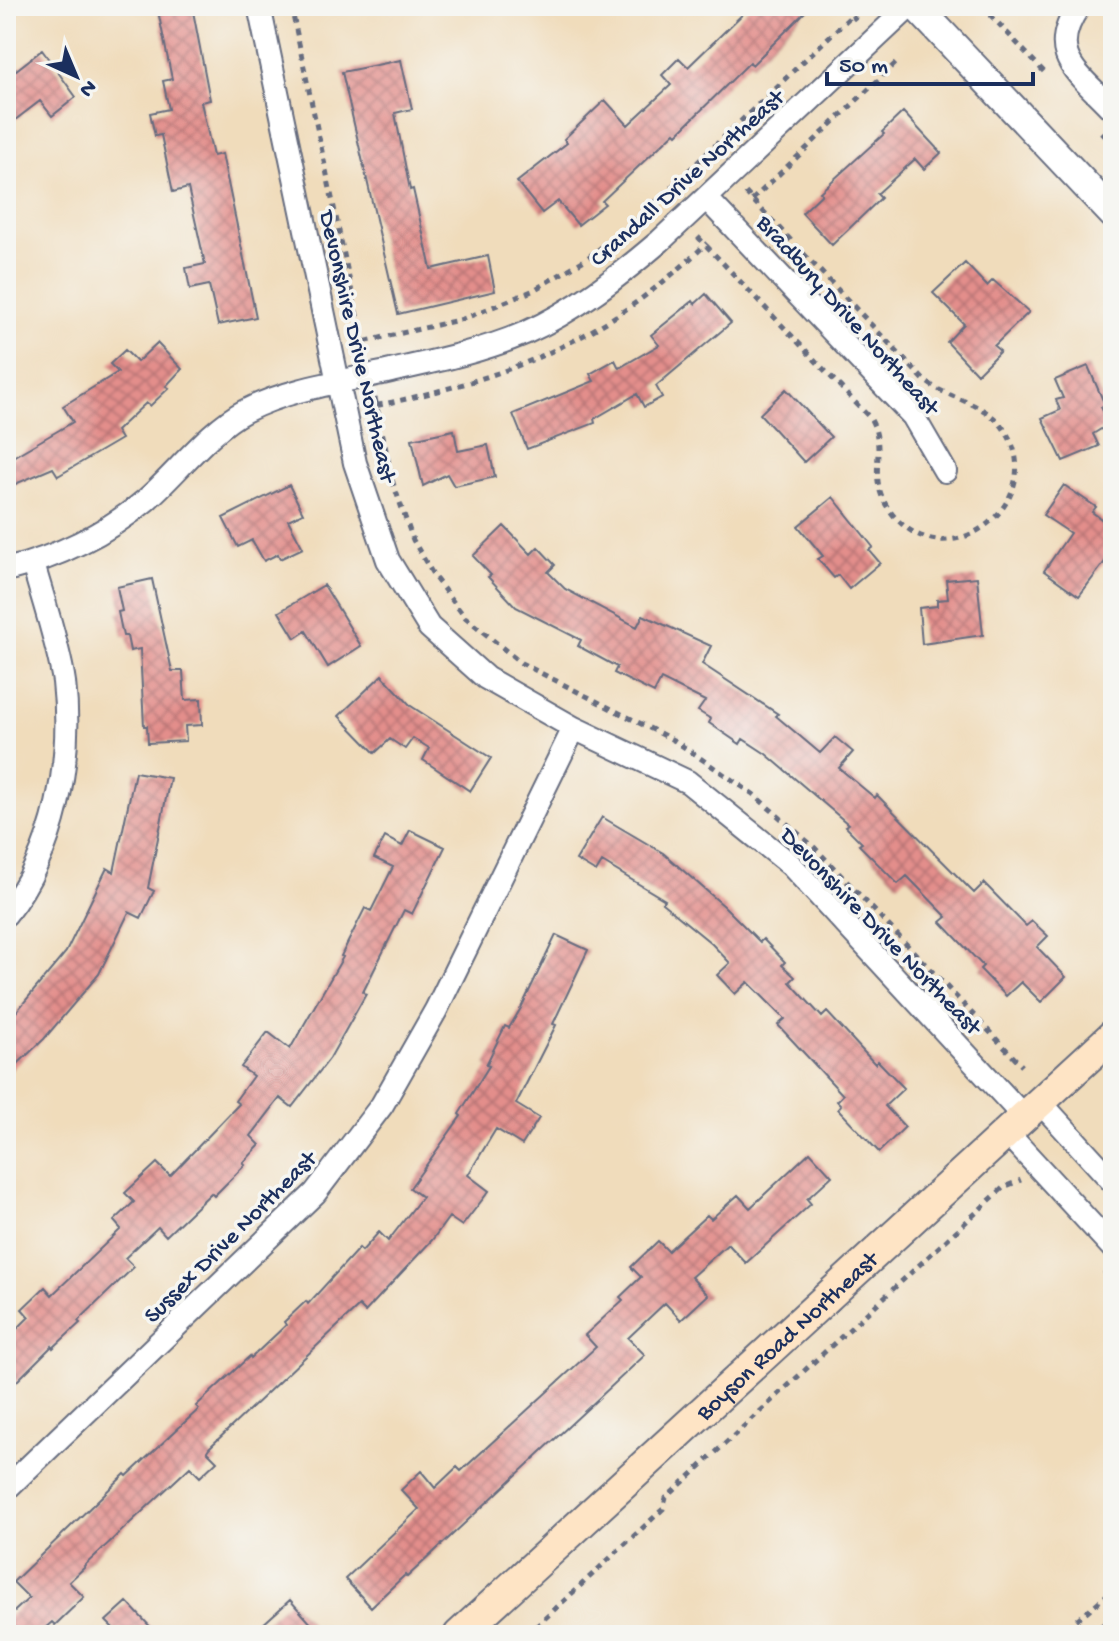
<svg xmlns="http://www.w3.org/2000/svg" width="1119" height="1641" font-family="'Gochi Hand',sans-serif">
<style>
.building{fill:url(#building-cross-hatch)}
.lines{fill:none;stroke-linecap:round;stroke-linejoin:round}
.minor-casing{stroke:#666c7f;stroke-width:26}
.tertiary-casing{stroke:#666c7f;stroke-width:32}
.secondary-casing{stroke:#666c7f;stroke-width:34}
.path{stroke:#666c7f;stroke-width:5;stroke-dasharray:6 6;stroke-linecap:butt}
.minor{stroke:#fff;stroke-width:22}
.tertiary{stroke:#fff;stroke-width:28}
.secondary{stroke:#fee4c5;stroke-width:30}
.labels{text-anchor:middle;stroke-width:7;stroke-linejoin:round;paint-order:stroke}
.street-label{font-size:24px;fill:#1b2f5e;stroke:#f6f6f2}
</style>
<defs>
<pattern id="building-cross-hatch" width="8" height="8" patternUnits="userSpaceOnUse" patternTransform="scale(2)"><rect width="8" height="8" fill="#e38e8b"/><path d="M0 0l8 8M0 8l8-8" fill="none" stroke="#b77475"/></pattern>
</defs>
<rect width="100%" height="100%" fill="#f6f6f2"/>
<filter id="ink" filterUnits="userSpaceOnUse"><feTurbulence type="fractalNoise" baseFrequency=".0125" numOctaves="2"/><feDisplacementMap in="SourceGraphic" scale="16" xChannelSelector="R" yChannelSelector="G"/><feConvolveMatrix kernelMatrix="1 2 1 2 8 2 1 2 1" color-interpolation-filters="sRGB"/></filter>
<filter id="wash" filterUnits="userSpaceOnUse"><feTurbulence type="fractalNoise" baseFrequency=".006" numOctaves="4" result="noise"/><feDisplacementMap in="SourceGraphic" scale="32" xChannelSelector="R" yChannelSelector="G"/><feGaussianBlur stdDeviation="1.8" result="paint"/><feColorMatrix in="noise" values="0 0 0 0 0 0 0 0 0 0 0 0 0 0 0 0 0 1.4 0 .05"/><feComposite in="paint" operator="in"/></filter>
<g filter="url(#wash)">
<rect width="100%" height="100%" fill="#f0dcbb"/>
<g id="blocks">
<path class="building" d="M 157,6 L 192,6 L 210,100 L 201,102 L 213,156 L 222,154 L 256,317 L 218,325 L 209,285 L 190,289 L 186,268 L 205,264 L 188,188 L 173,192 L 161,135 L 155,136 L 150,113 L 169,109 L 163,81 L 172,79 Z
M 751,6 L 811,6 L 752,65 L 750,62 L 677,134 L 675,132 L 602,201 L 605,204 L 578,225 L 558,201 L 542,213 L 517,182 L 567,143 L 564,139 L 605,100 L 628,125 L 671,85 L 662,75 L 679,58 L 688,67 Z
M 42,50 L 76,97 L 52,116 L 40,101 L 6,127 L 6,78 Z
M 401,60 L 412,109 L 395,113 L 410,190 L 413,189 L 431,269 L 488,256 L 495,291 L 398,314 L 342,72 Z
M 903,112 L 941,153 L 924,169 L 915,159 L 877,194 L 881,198 L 832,245 L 802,213 L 822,194 L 820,192 L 884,134 L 882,132 Z
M 965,263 L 987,286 L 993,280 L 1029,312 L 994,346 L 1000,351 L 977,374 L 947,342 L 964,324 L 933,293 Z
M 706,294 L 731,323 L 656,386 L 662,397 L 644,407 L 637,394 L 594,419 L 595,423 L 527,449 L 513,414 L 594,381 L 590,374 L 615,360 L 619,368 L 659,345 L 651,335 L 693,301 L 695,304 Z
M 157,343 L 182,369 L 166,386 L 169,388 L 150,406 L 146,403 L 116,431 L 121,439 L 58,476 L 53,468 L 6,488 L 6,461 L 73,422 L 63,406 L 118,372 L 110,364 L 125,350 L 137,362 Z
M 1088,366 L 1105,405 L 1101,407 L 1109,424 L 1093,434 L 1099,446 L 1063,461 L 1042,418 L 1060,410 L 1056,400 L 1063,398 L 1055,380 Z
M 786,389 L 831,437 L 804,462 L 760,414 Z
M 454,430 L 458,451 L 488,445 L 495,477 L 454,486 L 447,474 L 423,486 L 412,439 Z
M 289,485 L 303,513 L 288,520 L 303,548 L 280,559 L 278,554 L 264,561 L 252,540 L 238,547 L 223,518 Z
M 1064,485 L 1096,507 L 1092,512 L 1113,528 L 1113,551 L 1079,596 L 1044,571 L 1070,533 L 1043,515 Z
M 833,497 L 873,547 L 869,550 L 880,563 L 849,589 L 838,575 L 834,578 L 818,559 L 823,556 L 798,526 Z
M 504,526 L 531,554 L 538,547 L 555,565 L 548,572 L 565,589 L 637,627 L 643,615 L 711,646 L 702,664 L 778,714 L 776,716 L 820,753 L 835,737 L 853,752 L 839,768 L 875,798 L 877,795 L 974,893 L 984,883 L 1026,926 L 1032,921 L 1048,936 L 1037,947 L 1066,977 L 1041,1002 L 1021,982 L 1006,996 L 980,969 L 983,966 L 941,922 L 947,917 L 907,876 L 898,884 L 859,845 L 862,843 L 845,826 L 848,824 L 766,754 L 743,739 L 740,744 L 709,723 L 711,719 L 698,711 L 705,701 L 661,679 L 654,693 L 614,673 L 617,667 L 578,646 L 581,640 L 516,607 L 488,577 L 491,575 L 473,556 Z
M 977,577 L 983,635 L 922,644 L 919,608 L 937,606 L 937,600 L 948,599 L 946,580 Z
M 152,579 L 172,671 L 183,671 L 185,700 L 201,699 L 202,725 L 185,726 L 186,741 L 148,743 L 147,726 L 144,726 L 140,649 L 130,651 L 127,636 L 123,636 L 118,612 L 122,611 L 117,587 Z
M 324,585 L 361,646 L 328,667 L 306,631 L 295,638 L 279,612 Z
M 382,675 L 411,706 L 491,758 L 470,791 L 423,760 L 429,748 L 413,738 L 405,749 L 390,739 L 375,753 L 339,716 Z
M 135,772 L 170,778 L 148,888 L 154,891 L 141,918 L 129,912 L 99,974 L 44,1039 L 6,1075 L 6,1024 L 66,952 L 107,868 L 114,872 Z
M 602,817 L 663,853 L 724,906 L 760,942 L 763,939 L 785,962 L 782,965 L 795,977 L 790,982 L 822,1017 L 827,1012 L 875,1064 L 878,1061 L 904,1088 L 885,1106 L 905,1127 L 879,1152 L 838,1109 L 841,1105 L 837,1101 L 843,1095 L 778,1025 L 785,1019 L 748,982 L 735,994 L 717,975 L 730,963 L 711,943 L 662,903 L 665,900 L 602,862 L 596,872 L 576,860 Z
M 410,830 L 445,847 L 412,914 L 404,910 L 363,992 L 366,994 L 330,1058 L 292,1107 L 280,1098 L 251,1136 L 260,1145 L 243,1163 L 245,1165 L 214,1196 L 211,1193 L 166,1236 L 158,1227 L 125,1258 L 134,1267 L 78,1321 L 80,1323 L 53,1348 L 52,1346 L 6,1392 L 6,1340 L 29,1317 L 22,1309 L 45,1287 L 52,1295 L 121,1229 L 114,1221 L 134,1202 L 125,1193 L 157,1163 L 170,1176 L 239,1104 L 235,1101 L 253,1076 L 241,1067 L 268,1032 L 290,1049 L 343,957 L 341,956 L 365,908 L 371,911 L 393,867 L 374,858 L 385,837 L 402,846 Z
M 556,935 L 588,950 L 553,1024 L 556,1025 L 516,1104 L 539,1118 L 522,1145 L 496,1129 L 468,1175 L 489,1191 L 462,1226 L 449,1217 L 432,1240 L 365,1312 L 359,1306 L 209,1448 L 207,1451 L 217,1461 L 200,1477 L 190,1467 L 84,1566 L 85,1567 L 69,1582 L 84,1597 L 55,1625 L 52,1622 L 37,1635 L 6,1635 L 6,1619 L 29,1598 L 13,1582 L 125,1474 L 127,1476 L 199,1409 L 196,1406 L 250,1356 L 251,1358 L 286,1325 L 284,1322 L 306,1301 L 308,1304 L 359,1248 L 362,1251 L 379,1232 L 388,1241 L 422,1197 L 410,1188 L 461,1116 L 459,1114 L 489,1066 L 486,1065 L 505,1026 L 509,1028 L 521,1008 Z
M 810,1152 L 832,1176 L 807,1199 L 811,1204 L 746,1263 L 728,1244 L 691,1277 L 708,1295 L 681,1320 L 665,1303 L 628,1338 L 645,1355 L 407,1577 L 405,1575 L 371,1607 L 345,1579 L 419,1509 L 401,1490 L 421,1471 L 435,1488 L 457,1467 L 461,1471 L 596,1347 L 585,1335 L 623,1300 L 620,1297 L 641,1277 L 631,1267 L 658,1241 L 668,1251 L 707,1215 L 711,1219 L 738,1195 L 750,1208 Z
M 290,1600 L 321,1635 L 251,1635 Z
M 127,1602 L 158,1635 L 120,1635 L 106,1621 Z"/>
</g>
</g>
<g filter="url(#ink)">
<use href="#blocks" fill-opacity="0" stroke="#666c7f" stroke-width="2"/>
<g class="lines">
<g class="minor-casing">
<path id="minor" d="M 259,6 L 355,463 L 388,560 L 429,627 L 486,678 L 574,728 L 688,782 L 791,865 L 1024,1117
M 1079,6 C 1044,56 1080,74 1113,110
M 707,199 L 913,416 L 945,471
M 6,570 C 56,558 107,533 146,500 C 176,474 210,429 245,411 C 290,388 342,382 391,371 C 436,361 483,351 525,333 C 575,311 619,276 660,241 L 910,6
M 6,914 C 56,851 73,760 64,682 C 59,647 43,599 33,564
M 1040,1102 L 1113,1182
M 1007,1133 L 1113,1248
M 6,1489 L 315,1193 L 382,1105 L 436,1010 L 574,728
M 1107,1635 L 1113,1630"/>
</g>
<g class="tertiary-casing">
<path id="tertiary" d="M 916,6 L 1113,214"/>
</g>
<g class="secondary-casing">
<g id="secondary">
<path id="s1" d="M 459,1635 L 1113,1035"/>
</g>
</g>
<path class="path" d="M 291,6 L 365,353
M 844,6 L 858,22
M 982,6 L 1047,75
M 1101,132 L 1113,144
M 752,200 L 896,63
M 698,237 L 870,418 C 890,452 862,478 894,516 C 952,584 1056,494 1001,425 C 981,401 946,399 923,379 L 744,191
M 354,344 L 463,319 L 532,291 L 586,259 L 638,219 L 852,15
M 375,398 L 393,483 L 413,540 L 435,578 L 465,617 L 521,663 L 675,741 L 753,794 L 815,848 L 1022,1066
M 365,408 C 505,379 602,344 707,243
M 1104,1271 L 1113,1281
M 527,1635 L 663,1509 L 666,1498 L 1004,1187 L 1021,1180
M 1058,1635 L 1113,1590"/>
<use href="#minor" class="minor"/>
<use href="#tertiary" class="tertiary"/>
<use href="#secondary" class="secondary"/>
</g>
</g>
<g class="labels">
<g class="street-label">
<text transform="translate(686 177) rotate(-42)" y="8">Crandall Drive Northeast</text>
<text transform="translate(849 314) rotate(48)" y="8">Bradbury Drive Northeast</text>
<text transform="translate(359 346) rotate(77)" y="8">Devonshire Drive Northeast</text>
<text transform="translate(882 930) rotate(46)" y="8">Devonshire Drive Northeast</text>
<text transform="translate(229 1236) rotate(-45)" y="8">Sussex Drive Northeast</text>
<text dy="8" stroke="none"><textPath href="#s1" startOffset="444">Boyson Road Northeast</textPath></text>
</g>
</g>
<rect width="1119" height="1641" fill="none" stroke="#f6f6f2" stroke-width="32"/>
<g transform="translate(76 76) rotate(136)" stroke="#f6f6f2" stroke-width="6" paint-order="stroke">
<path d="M0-6L14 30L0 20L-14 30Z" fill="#1b2f5e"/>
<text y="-12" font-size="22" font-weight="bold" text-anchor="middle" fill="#1b2f5e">N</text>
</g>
<path d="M827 72v12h206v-12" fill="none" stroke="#1b2f5e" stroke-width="4"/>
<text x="839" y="72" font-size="24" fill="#1b2f5e" stroke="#f6f6f2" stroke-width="6" paint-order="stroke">50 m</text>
</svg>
